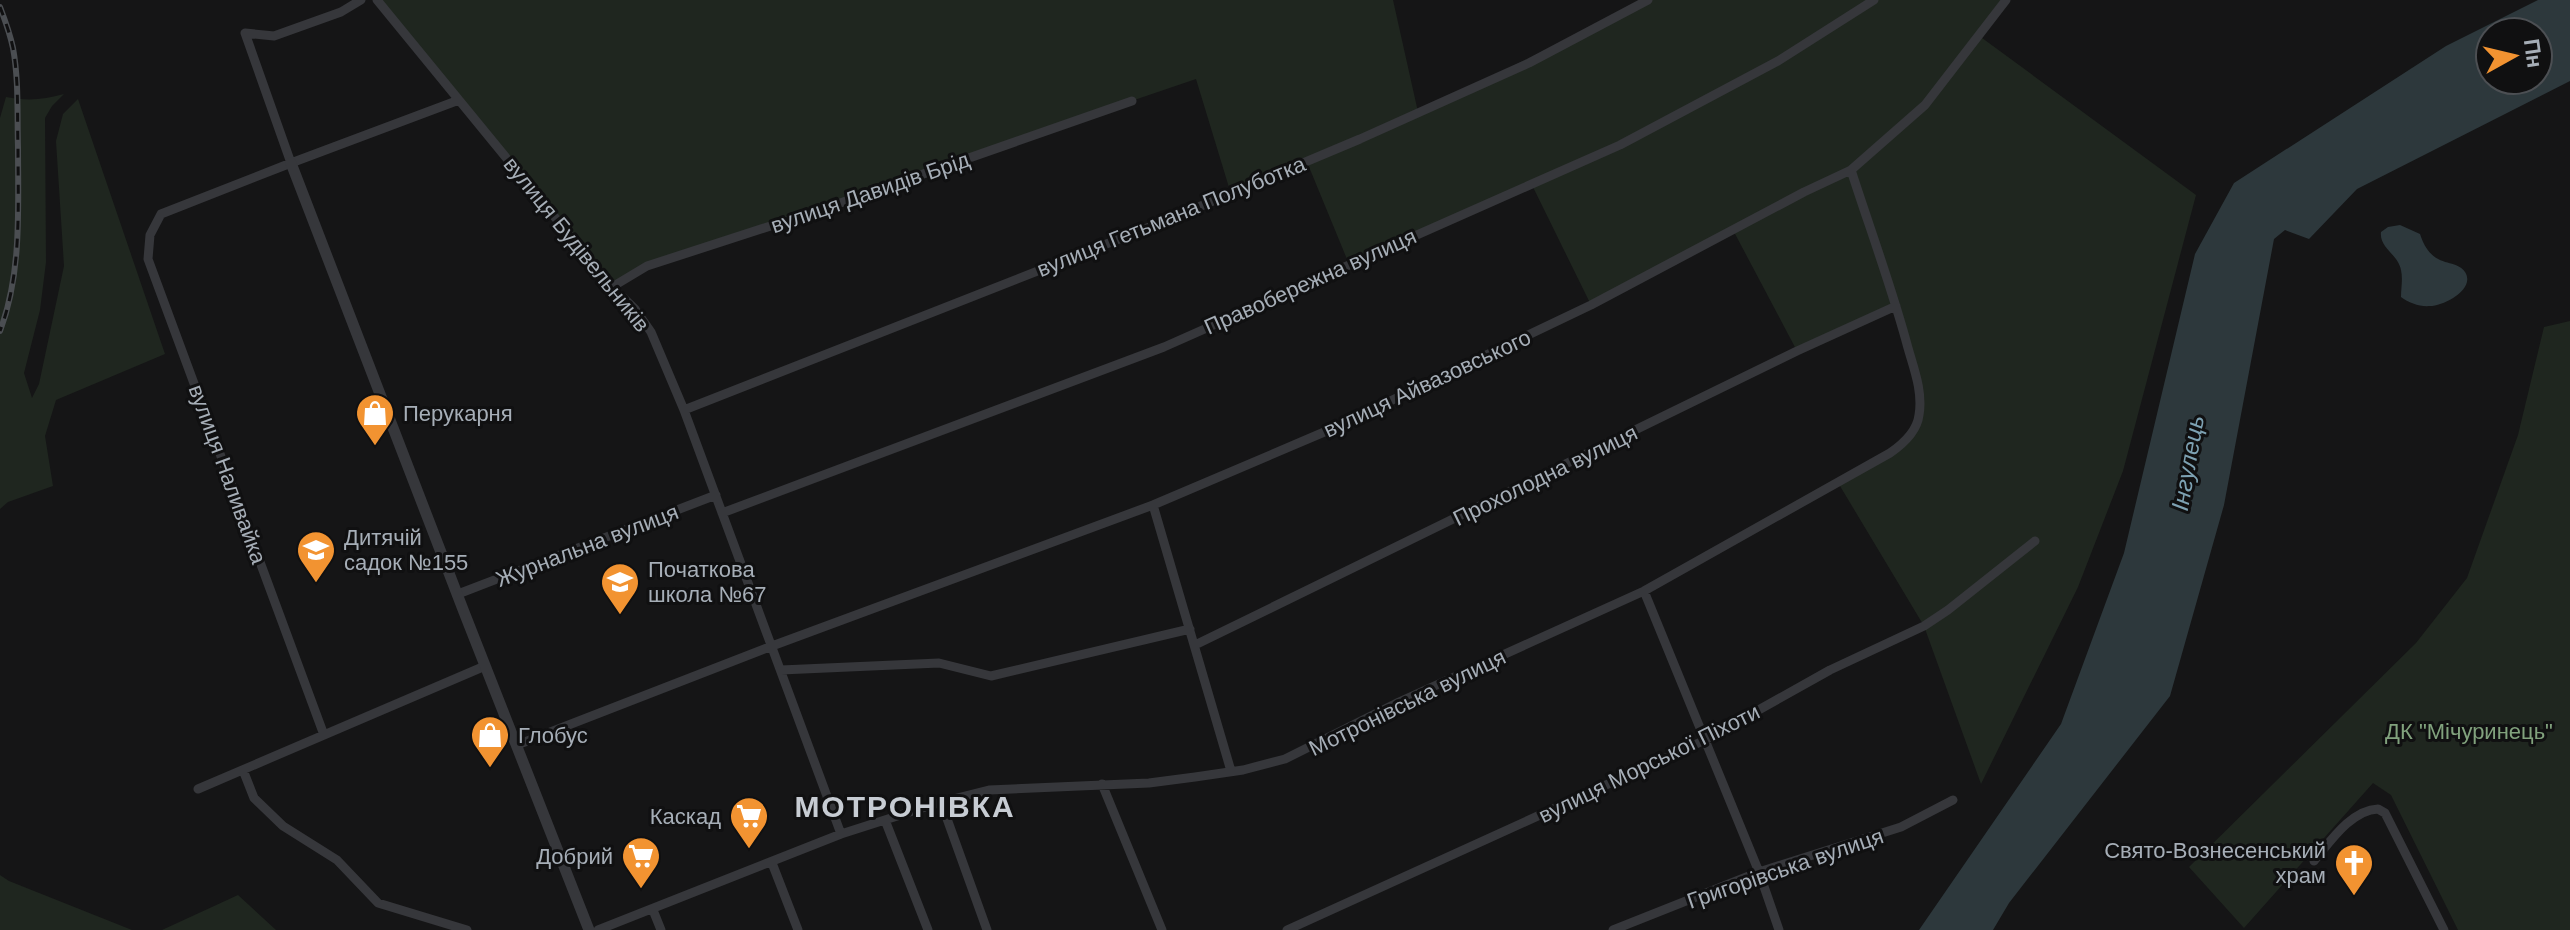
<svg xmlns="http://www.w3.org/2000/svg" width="2570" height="930" font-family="Arial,sans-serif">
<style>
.green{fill:#1f261f}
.water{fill:#2d383c;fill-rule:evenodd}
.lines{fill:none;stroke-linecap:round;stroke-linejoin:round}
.minor{stroke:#36373b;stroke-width:9}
.tertiary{stroke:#36373b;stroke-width:11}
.rail-casing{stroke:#4b4e52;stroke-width:6}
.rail{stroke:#101011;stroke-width:3;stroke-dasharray:9;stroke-linecap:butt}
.labels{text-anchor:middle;stroke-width:6;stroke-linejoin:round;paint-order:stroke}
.street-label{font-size:22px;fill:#a6aeb7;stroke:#101011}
.poi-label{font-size:22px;fill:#a6aeb7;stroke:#101011;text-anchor:start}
.park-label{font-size:22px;fill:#81a27d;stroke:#101011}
.water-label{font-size:24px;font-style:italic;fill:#7da1b2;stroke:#101011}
.district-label{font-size:30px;font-weight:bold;letter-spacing:2px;fill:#c7ccd3;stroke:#101011}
</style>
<rect width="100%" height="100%" fill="#151516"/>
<path class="green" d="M 377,0 L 1393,0 L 1418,112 L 1648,0 L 2006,0 L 1978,35 L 2196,195 L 2123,471 L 2078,587 L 1981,784 L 1924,626 L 1837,481 C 1855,471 1890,455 1903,443 C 1937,414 1906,343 1896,306 L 1797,351 L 1733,230 L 1591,305 L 1531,183 L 1349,264 L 1307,162 L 1231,194 L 1196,79 L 647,266 L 612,287 Z
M 64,94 L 52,106 L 45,118 L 46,262 L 40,310 L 24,373 L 32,398 L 39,384 L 64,266 L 56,141 L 63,114 L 78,99 L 165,354 L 56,400 L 45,436 L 53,486 L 8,502 L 0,509 L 0,118 L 6,97 C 27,101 43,100 64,94 Z
M 2570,321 L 2570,930 L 2458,930 L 2391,795 L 2373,783 L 2244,928 L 2189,867 L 2416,643 L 2467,578 L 2518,435 L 2544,327 Z
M 0,875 L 9,881 L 132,930 L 0,930 Z
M 238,895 L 276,930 L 162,930 Z"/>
<path class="water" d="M 2538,0 L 2570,0 L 2570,81 L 2357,189 L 2309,239 L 2285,230 L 2274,239 L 2224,505 L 2170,696 L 2009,903 L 1993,930 L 1919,930 L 2061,724 L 2124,553 L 2195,254 L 2234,183 L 2446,46 ZM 2538,32 L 2538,80 L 2490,80 L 2490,32 Z
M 2400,225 L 2420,234 C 2432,271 2455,257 2465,272 C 2476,289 2444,306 2430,306 C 2420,307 2409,303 2401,297 C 2401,288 2403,279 2401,270 C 2398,254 2379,248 2381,232 L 2388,227 Z"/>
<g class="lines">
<path class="minor" d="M 377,0 L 612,287 L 635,309 L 651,332 L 684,410 L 841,834
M 291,163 L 245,33 L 274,36 L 341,12 L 361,0
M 612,287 L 647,266 L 826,208 L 1132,101
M 684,410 L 1170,219 L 1360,139 L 1529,63 L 1648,0
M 1153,505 L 1231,771
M 722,513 L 1164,347 L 1620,145 L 1778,61 L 1874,0
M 1644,591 L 1759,872 L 1779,930
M 458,594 L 716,495
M 1195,645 L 1797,351 L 1896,306
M 781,670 L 939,663 L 991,676 L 1190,629
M 324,735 L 148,259 L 150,235 L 161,214 L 291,163 L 459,100
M 517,745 L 772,646 L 1153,505 L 1336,427 L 1591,305 L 1804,192 L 1851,170 L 1925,105 L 2006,0
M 243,770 L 254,798 L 283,826 L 337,860 L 378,903 L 467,930
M 1102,784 L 1162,930
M 198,789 L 485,666
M 941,802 L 987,930
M 885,820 L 928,930
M 2314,861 C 2330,842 2351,810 2378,809 L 2385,813 L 2444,930
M 772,863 L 798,930
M 653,910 L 661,930
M 598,930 L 841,834 L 941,802 L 989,790 L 1149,783 L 1195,777 L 1243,770 L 1285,759 L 1399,702 L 1644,591 L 1890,453 C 1903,444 1917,432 1919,415 C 1923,392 1914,369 1908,348 C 1892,288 1870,229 1851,170
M 1287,930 L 1705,740 L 1830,670 L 1924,626 L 1948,610 L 2035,541
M 1613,930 L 1759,872 L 1901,827 L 1953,800"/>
<path class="tertiary" d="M 291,163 L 464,612 L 589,930"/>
<g class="rail-casing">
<path id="rail" d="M 0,7 C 5,20 10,34 13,48 C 19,81 17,114 18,147 C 18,208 22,273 0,331"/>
</g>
<use href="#rail" class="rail"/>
</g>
<defs>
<g id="shop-pin" transform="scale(2)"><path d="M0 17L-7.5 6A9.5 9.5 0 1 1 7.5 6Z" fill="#f29331" stroke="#101011"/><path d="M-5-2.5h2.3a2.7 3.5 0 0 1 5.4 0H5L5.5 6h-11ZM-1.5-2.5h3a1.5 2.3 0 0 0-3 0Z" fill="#fff"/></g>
<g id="school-pin" transform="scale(2)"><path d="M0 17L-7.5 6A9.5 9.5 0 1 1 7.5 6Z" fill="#f29331" stroke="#101011"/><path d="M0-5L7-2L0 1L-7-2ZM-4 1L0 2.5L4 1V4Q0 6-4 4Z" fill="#fff"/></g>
<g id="supermarket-pin" transform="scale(2)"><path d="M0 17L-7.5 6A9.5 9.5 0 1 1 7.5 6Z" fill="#f29331" stroke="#101011"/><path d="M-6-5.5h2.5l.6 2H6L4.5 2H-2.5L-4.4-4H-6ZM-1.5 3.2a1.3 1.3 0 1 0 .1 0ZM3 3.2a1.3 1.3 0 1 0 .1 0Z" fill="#fff"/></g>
<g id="church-pin" transform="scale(2)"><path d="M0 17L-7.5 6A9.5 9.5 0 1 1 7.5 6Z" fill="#f29331" stroke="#101011"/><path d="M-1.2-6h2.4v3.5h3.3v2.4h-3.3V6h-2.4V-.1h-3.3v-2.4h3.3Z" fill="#fff"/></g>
</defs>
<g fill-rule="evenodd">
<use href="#shop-pin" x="375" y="413"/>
<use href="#school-pin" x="316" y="550"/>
<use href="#school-pin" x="620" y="582"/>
<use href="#shop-pin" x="490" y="735"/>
<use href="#supermarket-pin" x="749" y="816"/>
<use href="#supermarket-pin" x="641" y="856"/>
<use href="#church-pin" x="2354" y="863"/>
</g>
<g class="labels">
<g class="street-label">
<text transform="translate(870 192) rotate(-19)" y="8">вулиця Давидів Брід</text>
<text transform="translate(1171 216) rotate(-22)" y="8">вулиця Гетьмана Полуботка</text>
<text transform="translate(577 244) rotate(51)" y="8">вулиця Будівельників</text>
<text transform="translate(1310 281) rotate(-24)" y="8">Правобережна вулиця</text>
<text transform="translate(1427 383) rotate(-25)" y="8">вулиця Айвазовського</text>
<text transform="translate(228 474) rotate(70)" y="8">вулиця Наливайка</text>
<text transform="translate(1545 475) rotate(-26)" y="8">Прохолодна вулиця</text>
<text transform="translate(587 545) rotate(-21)" y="8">Журнальна вулиця</text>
<text transform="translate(1407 702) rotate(-26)" y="8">Мотронівська вулиця</text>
<text transform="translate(1649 763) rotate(-26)" y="8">вулиця Морської Піхоти</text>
<text transform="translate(1785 868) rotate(-19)" y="8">Григорівська вулиця</text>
</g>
<g class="poi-label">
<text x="403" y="421">Перукарня</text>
<text x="344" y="545">Дитячій<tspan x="344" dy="25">садок №155</tspan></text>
<text x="648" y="577">Початкова<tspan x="648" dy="25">школа №67</tspan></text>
<text x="518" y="743">Глобус</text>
<text x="721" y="824" text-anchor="end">Каскад</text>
<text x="2326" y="858" text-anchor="end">Свято-Вознесенський<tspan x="2326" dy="25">храм</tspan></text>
<text x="613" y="864" text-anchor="end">Добрий</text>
</g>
<g class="park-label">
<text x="2469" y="739">ДК "Мічуринець"</text>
</g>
<g class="water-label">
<text transform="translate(2188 463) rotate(-80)" y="8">Інгулець</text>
</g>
<g class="district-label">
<text x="905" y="817">МОТРОНІВКА</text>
</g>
</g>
<g transform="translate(2514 56) rotate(82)"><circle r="38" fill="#101011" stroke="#4c4f53" stroke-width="2"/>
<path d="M0-6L14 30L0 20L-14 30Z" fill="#f29331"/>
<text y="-12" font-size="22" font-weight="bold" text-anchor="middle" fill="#a6aeb7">Пн</text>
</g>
</svg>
